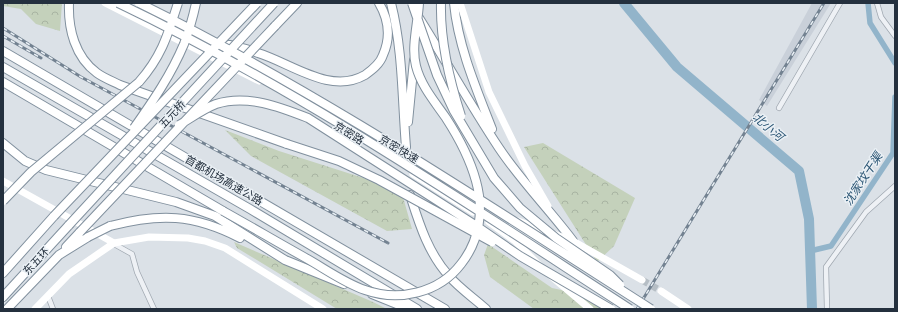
<svg xmlns="http://www.w3.org/2000/svg" width="898" height="312" font-family="Mulish,'Noto Sans SC',sans-serif">
<style>
.built{fill:#c9d0d9}
.forest{fill:url(#forest-crowns)}
.lines{fill:none;stroke-linecap:round;stroke-linejoin:round}
.canal{stroke:#92b4ca;stroke-width:5.5}
.river{stroke:#92b4ca;stroke-width:10}
.secondary-tunnel{stroke:#b6bec5;stroke-width:7;stroke-dasharray:7 3.5;stroke-linecap:butt}
.street-casing{stroke:#a0a8b1;stroke-width:6}
.highway-casing{stroke:#81909e;stroke-width:10}
.street{stroke:#eef1f5;stroke-width:4.5}
.secondary{stroke:#fff;stroke-width:7}
.highway{stroke:#fff;stroke-width:8}
.rail-casing{stroke:#738291;stroke-width:3}
.rail{stroke:#eaf0f5;stroke-width:1.5;stroke-dasharray:4.5;stroke-linecap:butt}
.highway-bridge-casing{stroke:#81909e;stroke-width:10;stroke-linecap:butt}
.highway-bridge{stroke:#fff;stroke-width:8}
.labels{text-anchor:middle;stroke-width:3;stroke-linejoin:round;paint-order:stroke}
.street-label{font-size:11px;fill:#24303e;stroke:#eaf0f5}
.water-label{font-size:12px;font-style:italic;fill:#2b5574;stroke:#eaf0f5}
</style>
<defs>
<pattern id="forest-crowns" width="20" height="18" patternUnits="userSpaceOnUse"><rect width="20" height="18" fill="#c4d1bb"/><path d="M2 6a3 3 0 1 1 6 0M12 15a3 3 0 1 1 6 0" fill="none" stroke="#a8b4a2"/></pattern>
</defs>
<rect width="100%" height="100%" fill="#dbe1e7"/>
<path class="built" d="M 812,3 L 831,3 L 767,106 L 759,100 Z"/>
<path class="forest" d="M 3,3 L 62,3 L 60,31 L 36,24 L 21,9 L 3,6 Z
M 225,130 L 279,151 L 401,190 L 412,229 L 387,231 L 251,156 Z
M 543,143 L 635,198 L 614,246 L 597,262 L 524,147 Z
M 234,242 L 373,302 L 387,309 L 337,309 L 237,248 Z
M 488,244 L 552,288 L 585,295 L 609,309 L 534,309 L 490,277 L 484,255 Z"/>
<g class="lines">
<path class="canal" d="M 868,3 L 870,23 L 895,63
M 810,251 L 831,246 L 893,153 L 895,97"/>
<path class="river" d="M 624,3 L 677,67 L 799,171 L 809,219 L 812,309"/>
<path class="secondary-tunnel" d="M 642,280 L 661,291"/>
<g class="street-casing">
<path id="street" d="M 877,3 L 881,17 L 895,36
M 779,108 L 840,3
M 114,244 L 132,254 L 137,272 L 154,309
M 48,296 L 53,309
M 827,309 L 826,267 L 866,212 L 895,186"/>
</g>
<g class="highway-casing">
<path id="highway" d="M 69,3 C 68,29 75,57 97,73 C 104,78 112,81 120,85 L 287,144
M 391,3 C 403,50 402,99 406,147
M 454,3 C 458,46 476,88 492,129
M 419,18 C 446,61 471,106 499,148 C 521,181 549,209 573,241
M 275,26 L 297,3
M 229,45 C 238,47 249,49 258,53 C 291,63 330,95 365,75 C 372,70 380,64 383,55 C 391,37 389,20 379,3
M 3,51 L 445,309
M 3,67 L 250,209 L 417,309
M 3,82 L 223,211
M 408,122 L 414,60
M 3,143 L 25,161 L 46,170 L 176,202 L 215,216 L 285,260 L 344,284
M 410,195 C 419,223 428,253 449,276 C 459,288 474,298 486,309
M 110,226 C 160,213 193,214 240,238
M 66,247 L 80,232
M 3,273 L 54,216
M 372,294 L 409,309
M 3,297 L 69,225
M 7,309 L 59,255 L 88,237"/>
</g>
<use href="#street" class="street"/>
<path class="secondary" d="M 105,3 L 259,81
M 460,3 L 489,92 L 525,166 L 548,206
M 413,174 L 473,212
M 3,181 L 114,243 L 149,237 L 188,238 L 205,241 L 225,248 L 323,309
M 518,221 L 573,241 L 642,280
M 489,222 L 515,241 L 540,266
M 551,276 L 590,309
M 661,291 L 688,309
M 35,309 L 69,274 L 114,243"/>
<use href="#highway" class="highway"/>
<g class="rail-casing">
<path id="rail" d="M 3,28 L 81,77 L 388,243
M 3,36 L 41,58
M 637,309 L 824,3"/>
</g>
<use href="#rail" class="rail"/>
<g class="highway-bridge-casing">
<path id="highway-bridge" d="M 118,3 C 298,89 463,201 630,309
M 139,3 C 318,91 483,202 651,309
M 412,3 L 437,75 L 454,111 L 494,178 L 520,208 L 556,238 L 610,275 L 620,285
M 441,3 C 440,42 449,79 461,116
M 179,125 C 191,118 203,109 216,104 C 247,94 280,107 308,118 L 472,223 L 520,256 L 611,309
M 134,128 C 153,101 171,75 184,44 C 189,31 193,17 196,3
M 287,144 L 339,161 L 379,180 L 492,242
M 3,201 L 31,172 L 139,82 C 162,56 168,34 178,3
M 223,211 C 250,226 277,242 304,257 C 324,268 344,283 365,290 C 399,302 439,293 461,264 C 480,240 484,210 476,181 C 470,159 459,138 446,118 C 435,102 421,86 416,66 C 411,47 418,23 419,3
M 54,216 L 257,3
M 69,225 L 274,3
M 80,232 L 275,26
M 88,237 L 110,226"/>
</g>
<use href="#highway-bridge" class="highway-bridge"/>
</g>
<g class="labels">
<g class="street-label">
<text transform="translate(172 114) rotate(-47)" y="4">五元桥</text>
<text transform="translate(349 133) rotate(32)" y="4">京密路</text>
<text transform="translate(399 149) rotate(31)" y="4">京密快速</text>
<text transform="translate(224 180) rotate(30)" y="4">首都机场高速公路</text>
<text transform="translate(36 261) rotate(-47)" y="4">东五环</text>
</g>
<g class="water-label">
<text transform="translate(768 127) rotate(40)" y="4">北小河</text>
<text transform="translate(863 179) rotate(-57)" y="4">沈家坟干渠</text>
</g>
</g>
<rect width="898" height="312" fill="none" stroke="#24303e" stroke-width="8"/>
</svg>
